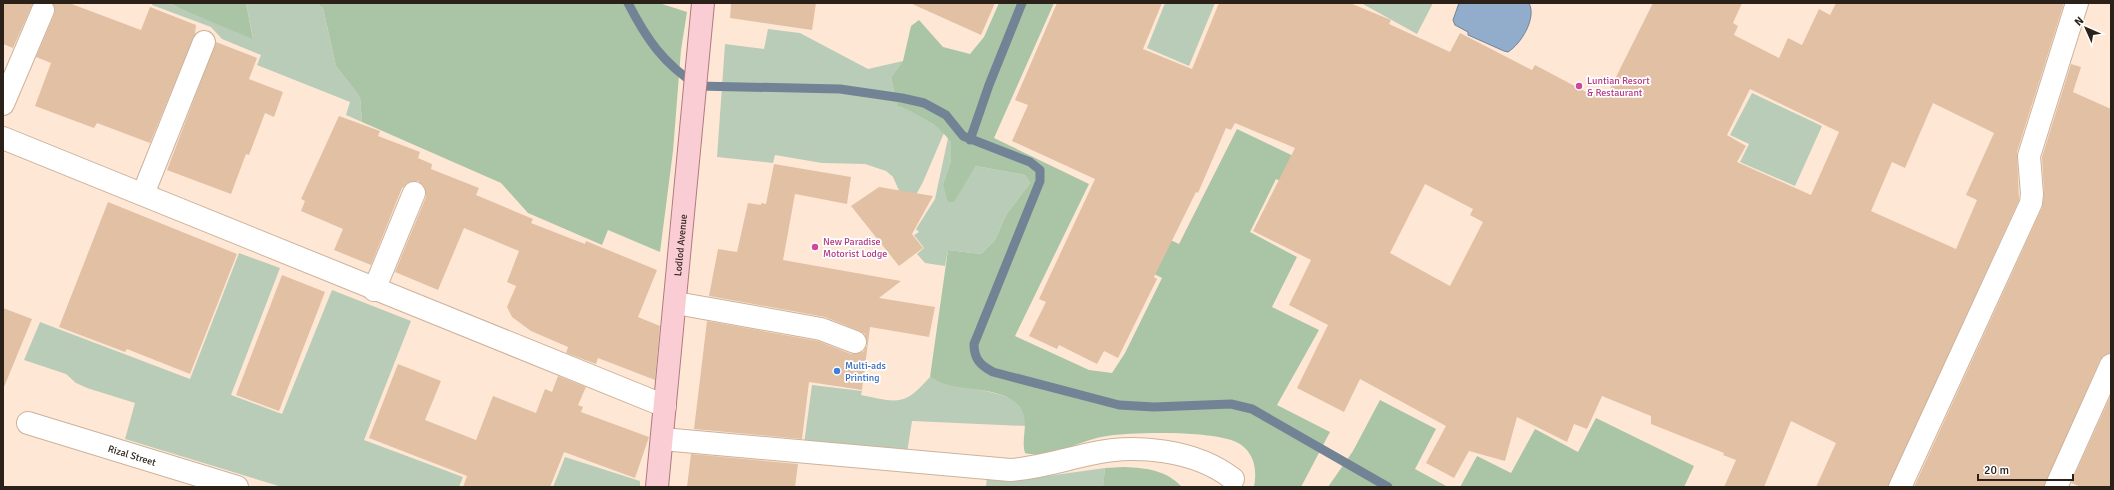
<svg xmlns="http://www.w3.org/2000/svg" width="2114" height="490" font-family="Signika,sans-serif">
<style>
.green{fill:#b9ccb7}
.forest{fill:#a9c5a5}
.water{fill:#91adcb;stroke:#728395}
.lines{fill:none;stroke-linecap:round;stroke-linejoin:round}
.stream{stroke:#728395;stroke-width:9}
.building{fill:#e2c0a4;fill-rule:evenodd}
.minor-casing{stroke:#cdb29b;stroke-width:24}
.major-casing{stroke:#af7b80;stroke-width:24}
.minor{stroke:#fff;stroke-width:22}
.major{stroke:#facdd4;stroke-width:22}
.hotel-dot{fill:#d1479c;stroke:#fff;stroke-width:1.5}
.shop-dot{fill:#3f7fe0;stroke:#fff;stroke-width:1.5}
.labels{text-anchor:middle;stroke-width:3.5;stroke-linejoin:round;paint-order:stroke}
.hotel-label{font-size:10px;fill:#b23c85;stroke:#fff;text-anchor:start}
.street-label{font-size:10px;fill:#2b2118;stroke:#fff}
.shop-label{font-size:10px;fill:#366cbe;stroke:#fff;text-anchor:start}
</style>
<rect width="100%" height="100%" fill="#fee8d5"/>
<path class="green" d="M 152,3 L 169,3 L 185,11 L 253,38 L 246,3 L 316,3 L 323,8 L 336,66 L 360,97 L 362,122 L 346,115 L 350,102 L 257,65 L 261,55 L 222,39 L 211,27 L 152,5 Z
M 1165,3 L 1215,3 L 1189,66 L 1147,48 Z
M 1361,3 L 1433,3 L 1417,34 Z
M 768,29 L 800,33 L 868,69 L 903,61 L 891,77 L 897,106 L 921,115 L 944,133 L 923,182 L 912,202 L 900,193 L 893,177 L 886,171 L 865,164 L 822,163 L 775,155 L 773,163 L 717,157 L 725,44 L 764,49 Z
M 1752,93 L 1822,126 L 1795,186 L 1740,162 L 1749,144 L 1730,135 Z
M 948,138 L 951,142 L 951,161 L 943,184 L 954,201 L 976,166 L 1025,175 L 1030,183 L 1006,215 L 995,240 L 981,254 L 948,250 L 945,266 L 925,263 L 917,254 L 924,248 L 914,235 L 919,232 L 916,229 L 935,199 Z
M 239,253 L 280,268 L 231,395 L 282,414 L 332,290 L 411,321 L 364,440 L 463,477 L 459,487 L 282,487 L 125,439 L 135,403 L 87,388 L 76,383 L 66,374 L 24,360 L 40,322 L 190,379 Z
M 930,377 C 952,388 1007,390 1020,405 C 1024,411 1025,419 1026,426 L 912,421 L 907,453 L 804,444 L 812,385 L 862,391 L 861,395 C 873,397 894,404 906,398 C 915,394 923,384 930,377 Z
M 565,457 L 640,481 L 640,487 L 553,487 Z
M 1105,468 L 1103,487 L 986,487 L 987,477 L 1033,478 Z"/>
<path class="forest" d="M 169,3 L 246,3 L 253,39 L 185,11 Z
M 316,3 L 659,3 L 687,12 L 681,50 L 673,151 L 660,252 L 608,230 L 602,245 L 528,213 L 501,183 L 362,122 L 360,97 L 336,66 L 323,8 Z
M 999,3 L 1054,3 L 994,138 L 1089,184 L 1015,336 L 1089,370 L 1112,373 L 1125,353 L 1162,278 L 1117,255 L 1133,222 L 1179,244 L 1237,129 L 1337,177 L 1324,202 L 1276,179 L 1250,232 L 1297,257 L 1272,307 L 1319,330 L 1277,405 L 1330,432 L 1301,487 L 1254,487 C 1257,471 1255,454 1240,444 C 1217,430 1135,432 1107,436 C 1081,439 1052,460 1025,453 C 1021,440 1028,426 1023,413 C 1016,390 973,390 953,386 C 944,384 937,381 930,377 L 948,250 L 981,254 L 995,240 L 1006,215 L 1030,183 L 1025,175 L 976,166 L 954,202 L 948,202 L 943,184 L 951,161 L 951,142 C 936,123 919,114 897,106 L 891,77 L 903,61 L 911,26 L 919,20 L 943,47 L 970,54 L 984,37 Z
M 1380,400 L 1436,429 L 1415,469 L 1448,487 L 1328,487 L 1353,451 Z
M 1596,418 L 1694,466 L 1684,487 L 1460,487 L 1477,456 L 1511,473 L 1535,429 L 1578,452 Z
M 1124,467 C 1147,468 1166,470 1182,487 L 1103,487 L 1105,468 Z"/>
<path class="water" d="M 1459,3 L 1529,3 C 1537,18 1521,44 1508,52 L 1504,51 L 1468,35 L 1468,32 L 1455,25 L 1453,20 Z"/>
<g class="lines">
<path class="stream" d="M 628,3 C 647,40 663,63 698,86 L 840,89 L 902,98 L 924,103 L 946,115 L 963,136 L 1030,162 L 1040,170 L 1040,181 L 974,344 C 974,359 980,365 993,372 L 1119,405 L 1154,407 L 1231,404 L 1252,409 L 1388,487
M 970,140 L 989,85 L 1022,3"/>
</g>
<path class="building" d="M 3,3 L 33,3 L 13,48 L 3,44 Z
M 53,3 L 69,3 L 141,30 L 150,7 L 196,25 L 195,34 L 150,143 L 97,123 L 94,128 L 35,106 L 51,63 L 36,57 L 54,15 L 55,9 Z
M 731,3 L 816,3 L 812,30 L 730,18 Z
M 910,3 L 995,3 L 981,35 Z
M 1057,3 L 1162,3 L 1143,49 L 1192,69 L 1219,3 L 1350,3 L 1391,20 L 1389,24 L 1450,52 L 1460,33 L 1532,70 L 1535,65 L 1586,92 L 1588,88 L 1606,97 L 1653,3 L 1742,3 L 1733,23 L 1738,26 L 1734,35 L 1779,58 L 1788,38 L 1802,45 L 1819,9 L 1830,15 L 1836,3 L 2064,3 L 2017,152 L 2019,200 L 1888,487 L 1816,487 L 1836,443 L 1791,421 L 1764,487 L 1724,487 L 1736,460 L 1723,455 L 1724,453 L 1651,424 L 1651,416 L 1602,396 L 1587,429 L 1574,424 L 1567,442 L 1517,417 L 1505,461 L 1469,451 L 1454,478 L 1426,463 L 1446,426 L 1360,379 L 1344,412 L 1297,388 L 1328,325 L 1289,305 L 1311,260 L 1253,231 L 1295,148 L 1235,123 L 1231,130 L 1226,128 L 1198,193 L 1196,192 L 1154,277 L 1157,279 L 1118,358 L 1104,351 L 1097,364 L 1059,345 L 1057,349 L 1029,336 L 1046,302 L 1039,299 L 1095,179 L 1012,141 L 1028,105 L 1015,100 ZM 1750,89 L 1839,132 L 1811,195 L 1737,162 L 1746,146 L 1727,135 ZM 1933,103 L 1994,133 L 1966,195 L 1977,200 L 1956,249 L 1871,211 L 1892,162 L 1905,168 ZM 1425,184 L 1473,209 L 1470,215 L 1483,222 L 1450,286 L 1390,253 Z
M 216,42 L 257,58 L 249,79 L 283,92 L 274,117 L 265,113 L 249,155 L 246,154 L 231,194 L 167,170 Z
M 2071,64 L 2081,67 L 2073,92 L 2111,109 L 2111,353 L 2104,355 L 2100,360 L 2044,487 L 1914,487 L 2042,208 L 2044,193 L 2042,157 Z
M 339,116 L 380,131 L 378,136 L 420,152 L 418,158 L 432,164 L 431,169 L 479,188 L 476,195 L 533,219 L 531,223 L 585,244 L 586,241 L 657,270 L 638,317 L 660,326 L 655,380 L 598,358 L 596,364 L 566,353 L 568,347 L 531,331 L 512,317 L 507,307 L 516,286 L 507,282 L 519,251 L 464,228 L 438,290 L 395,272 L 426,197 L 424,186 L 418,181 L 407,183 L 402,188 L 371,265 L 334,250 L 343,229 L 301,211 L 305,201 L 301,199 Z
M 774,164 L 851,177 L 847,204 L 795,194 L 783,260 L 901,281 L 879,298 L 935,307 L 929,337 L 870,327 L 862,390 L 809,382 L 802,439 L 694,429 L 707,321 L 818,341 L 851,354 L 863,352 L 867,346 L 865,334 L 860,331 L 825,317 L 709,296 L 718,249 L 737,252 L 748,203 L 761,205 L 761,203 L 766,204 Z
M 879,187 L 933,196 L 912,234 L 923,248 L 899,266 L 851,206 Z
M 108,202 L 237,254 L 190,374 L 127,349 L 125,352 L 59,327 Z
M 282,275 L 325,292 L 279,411 L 236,395 Z
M 3,308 L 32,319 L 4,387 L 3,387 Z
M 398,364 L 441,381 L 425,420 L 476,440 L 493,396 L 536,413 L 545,389 L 552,392 L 558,376 L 586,387 L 578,405 L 583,407 L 581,412 L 649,437 L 635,478 L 564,452 L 550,487 L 463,487 L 467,476 L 369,438 Z
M 2111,395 L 2111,487 L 2081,487 L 2071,483 Z
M 691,454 L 798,464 L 795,487 L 687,487 Z"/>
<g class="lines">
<g class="minor-casing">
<g id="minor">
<path d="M 3,104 L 43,10"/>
<path d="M 3,138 L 665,406"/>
<path d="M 143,194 L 204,42"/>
<path d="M 374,290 L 414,193"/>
<path d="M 676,303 L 821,329 L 855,342"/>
<path id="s1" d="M 28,423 L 237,487"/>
<path d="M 662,439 L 1010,470 C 1039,468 1062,460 1090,454 C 1136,443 1196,450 1233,479"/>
<path d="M 1900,487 L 2031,203 L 2032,194 L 2029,156 L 2077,3"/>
<path d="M 2056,487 L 2111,365"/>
</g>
</g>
<g class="major-casing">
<g id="major">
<path id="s2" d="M 657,487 L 703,3"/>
</g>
</g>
<use href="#minor" class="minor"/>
<use href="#major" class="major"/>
</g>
<g class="hotel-dot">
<circle cx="1579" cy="86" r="4"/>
<circle cx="815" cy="247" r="4"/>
</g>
<circle class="shop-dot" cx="837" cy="371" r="4"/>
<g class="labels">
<g class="hotel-label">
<text x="1587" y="84">Luntian Resort<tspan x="1587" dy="12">&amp; Restaurant</tspan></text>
<text x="823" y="245">New Paradise<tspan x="823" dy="12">Motorist Lodge</tspan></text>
</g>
<g class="street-label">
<text dy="4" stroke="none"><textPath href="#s2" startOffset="243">Lodlod Avenue</textPath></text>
<text dy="4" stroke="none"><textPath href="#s1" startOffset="109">Rizal Street</textPath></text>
</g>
<g class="shop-label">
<text x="845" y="369">Multi-ads<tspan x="845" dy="12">Printing</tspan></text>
</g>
</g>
<rect width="2114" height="490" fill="none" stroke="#2b2118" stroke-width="8"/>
<g transform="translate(2086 28) rotate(315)" stroke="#ffffff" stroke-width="3" paint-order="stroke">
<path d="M0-3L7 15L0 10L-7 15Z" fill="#2b2118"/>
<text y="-6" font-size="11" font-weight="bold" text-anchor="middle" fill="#2b2118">N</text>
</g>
<path d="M1978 474v6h95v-6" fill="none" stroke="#2b2118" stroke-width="2"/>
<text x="1984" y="474" font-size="12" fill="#2b2118" stroke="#ffffff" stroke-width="3" paint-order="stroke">20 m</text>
</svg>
